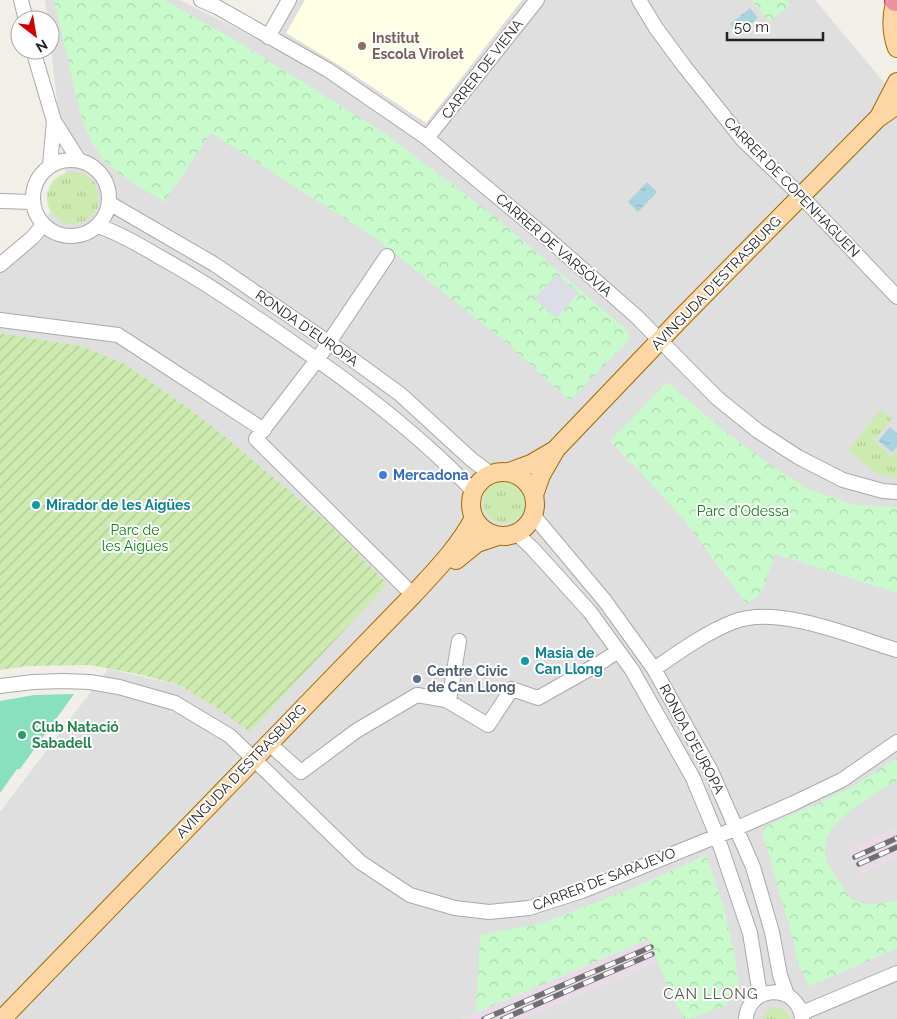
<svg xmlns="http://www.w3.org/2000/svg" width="897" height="1019" font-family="Raleway,sans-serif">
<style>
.residential{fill:#e0dfdf}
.industrial{fill:#ebdbe8}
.education{fill:#ffffe5}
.grass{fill:url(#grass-tufts)}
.park{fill:url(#park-crowns)}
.garden{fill:url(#garden-furrows)}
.pitch{fill:#88e0be}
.plaza{fill:#dddde8}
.water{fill:url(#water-ripples)}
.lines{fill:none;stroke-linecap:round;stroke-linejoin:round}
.minor-casing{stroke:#a9a9a9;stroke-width:16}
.major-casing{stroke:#a06b00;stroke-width:20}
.highway-casing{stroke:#dc2a67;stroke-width:22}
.minor{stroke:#fff;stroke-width:14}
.major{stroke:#fcd6a4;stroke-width:18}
.highway{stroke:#e892a2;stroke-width:20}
.rail-casing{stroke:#707070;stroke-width:5.5}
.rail{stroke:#fff;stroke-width:4;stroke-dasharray:11;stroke-linecap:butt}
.education-dot{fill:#8d6e63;stroke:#fff;stroke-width:2}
.shop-dot{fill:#3f7fe0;stroke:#fff;stroke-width:2}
.culture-dot{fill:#0f9aa8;stroke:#fff;stroke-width:2}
.service-dot{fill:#5c6f8a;stroke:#fff;stroke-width:2}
.leisure-dot{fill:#2e9e5b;stroke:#fff;stroke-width:2}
.labels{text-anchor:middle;stroke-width:4;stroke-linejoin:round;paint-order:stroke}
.education-label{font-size:14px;font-weight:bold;fill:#785e54;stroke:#fff;text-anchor:start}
.street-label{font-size:14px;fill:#222;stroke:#fff}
.shop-label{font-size:14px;font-weight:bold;fill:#366cbe;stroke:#fff;text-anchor:start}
.culture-label{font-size:14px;font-weight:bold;fill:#0d838f;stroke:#fff;text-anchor:start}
.park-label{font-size:14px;fill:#0c8416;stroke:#fff}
.service-label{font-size:14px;font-weight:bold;fill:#4e5e75;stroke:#fff;text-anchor:start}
.leisure-label{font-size:14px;font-weight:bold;fill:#27864d;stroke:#fff;text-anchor:start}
.neighbourhood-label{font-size:15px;letter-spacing:1px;fill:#555;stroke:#fff}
</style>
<defs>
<pattern id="grass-tufts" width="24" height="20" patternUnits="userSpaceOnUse" patternTransform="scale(1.25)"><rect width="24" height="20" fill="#cdebb0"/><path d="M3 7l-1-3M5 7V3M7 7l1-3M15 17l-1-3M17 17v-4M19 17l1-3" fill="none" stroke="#b0c997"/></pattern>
<pattern id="park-crowns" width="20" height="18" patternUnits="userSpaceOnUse" patternTransform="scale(1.25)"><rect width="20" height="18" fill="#c8facc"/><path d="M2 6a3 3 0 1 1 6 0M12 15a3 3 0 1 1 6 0" fill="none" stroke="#acd6af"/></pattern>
<pattern id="garden-furrows" width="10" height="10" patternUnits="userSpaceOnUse" patternTransform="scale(1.25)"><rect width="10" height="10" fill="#cdebb0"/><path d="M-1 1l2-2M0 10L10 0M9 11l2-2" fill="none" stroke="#b0c997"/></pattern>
<pattern id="water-ripples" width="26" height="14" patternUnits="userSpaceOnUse" patternTransform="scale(1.25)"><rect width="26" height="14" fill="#aad3df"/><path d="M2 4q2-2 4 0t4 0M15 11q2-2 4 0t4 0" fill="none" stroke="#92b5bf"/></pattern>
</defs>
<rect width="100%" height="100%" fill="#f2efe9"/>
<path class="residential" d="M 45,0 L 180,0 L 270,45 L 297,0 L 815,0 L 897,98 L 897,828 L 850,849 L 861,873 L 897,857 L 897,1019 L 522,1019 L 656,962 L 648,940 L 462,1019 L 0,1019 L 0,812 L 108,669 L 179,685 L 211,704 L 329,524 L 229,440 L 194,412 L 125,364 L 81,346 L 0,333 L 0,261 L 68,196 L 50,40 L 50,20 L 48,20 Z"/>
<path class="industrial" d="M 897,828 L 897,857 L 860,873 L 850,848 Z
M 648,940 L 656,962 L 522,1019 L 462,1019 Z"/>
<path class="education" d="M 305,0 L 522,0 L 426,123 L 339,65 L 286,33 Z"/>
<path class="grass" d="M47 198a26 26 0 1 1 52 0a26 26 0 1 1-52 0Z
M 880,410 L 892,418 L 874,441 L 892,457 L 897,451 L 897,478 L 878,474 L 848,451 Z
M483 502a21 21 0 1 1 42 0a21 21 0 1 1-42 0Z
M 776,1007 L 786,1011 L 791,1019 L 762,1019 L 767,1011 Z"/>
<path class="park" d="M 54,0 L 165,0 L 247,47 L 383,132 L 492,214 L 622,326 L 628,333 L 629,340 L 570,401 L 508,344 L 374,237 L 211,133 L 164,202 L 121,175 L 104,161 L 92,142 L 82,120 Z
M 752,0 L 786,0 L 790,5 L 769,22 Z
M 667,382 L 723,430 L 769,464 L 808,489 L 855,505 L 897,507 L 897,593 L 775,554 L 761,594 L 746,604 L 686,522 L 643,475 L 610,441 Z
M 897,758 L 897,780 C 878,792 846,811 832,828 C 826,836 824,849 826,858 C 830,871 844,889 852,900 L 868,905 L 897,900 L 897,949 L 809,986 L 798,964 L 793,939 L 763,836 L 765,827 L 851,788 Z
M 706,855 L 724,908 L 734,952 L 739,986 L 725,1006 L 688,1019 L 684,1019 L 667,985 L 649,939 L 476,1013 L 480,935 L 542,923 L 628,890 Z"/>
<path class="garden" d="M 0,333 L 81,346 L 125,364 L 194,412 L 229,440 L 329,524 L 387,584 L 250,732 L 211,704 L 179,685 L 142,675 L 90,665 L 28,666 L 0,670 Z"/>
<path class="pitch" d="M 74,694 L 20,769 L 17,769 L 0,793 L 0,701 L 34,695 Z"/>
<path class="plaza" d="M 557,274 L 579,293 L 556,318 L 534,299 Z"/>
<path class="water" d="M 750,8 L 758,18 L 738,34 L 730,24 Z
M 647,182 L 657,192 L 638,212 L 628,202 Z
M 890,427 L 897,433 L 897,447 L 892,452 L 878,441 Z"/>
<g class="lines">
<g class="minor-casing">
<path id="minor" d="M 21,0 L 26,20
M 201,0 L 217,7 L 328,70 L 427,138 L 546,237 L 637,317 L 717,398 L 758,431 L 798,457 L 843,480 L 883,491 L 897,492
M 639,0 L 656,28 L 684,66 L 743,140 L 801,196 L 897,297
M 268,37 L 289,0
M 33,50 L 54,121 L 78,159
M 427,138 L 537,0
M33 198a38 38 0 1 1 76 0a38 38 0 1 1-76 0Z
M 50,165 L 54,121
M 0,201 L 32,202
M 109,203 L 214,264 L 338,349 L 400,394 L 472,460 L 491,474
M 98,226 C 119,233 138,244 158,256 C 189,273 219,292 248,312 C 325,364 409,423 473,491
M 387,256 L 317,360 L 256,439 L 413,595
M 0,265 L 33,237 L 43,225
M 0,320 L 118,335 L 264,430
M 533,515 L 605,601 L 654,669 L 711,771 L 753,867 L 772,932 L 780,975 L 787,995
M 516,533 L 532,548 L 590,612 L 632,670 L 693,778 L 717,836 L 750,933 L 760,995
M 654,669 C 679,652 705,633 733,622 C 777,604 853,637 897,650
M 0,686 L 33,682 L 63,681 L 90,682 L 119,687 L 175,703 L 230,736 L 360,862 L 410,895 L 455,908 L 489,912 L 529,908 L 582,891 L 737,828 L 794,803 L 842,780 L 897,742
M 449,701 L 459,641
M 274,748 L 301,772 L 356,731 L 417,695 L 446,700 L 488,725 L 512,689 L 538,698 L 600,663 L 618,651
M 802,1013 L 897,973
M 746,1019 C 748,984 799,983 802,1019"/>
</g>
<g class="major-casing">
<path id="major" d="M 896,0 C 891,16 891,32 897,48
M 880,115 L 897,82
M471 504a32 32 0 1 1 64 0a32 32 0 1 1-64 0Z
M 509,472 L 531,464 L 555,450
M 534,495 L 541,475 L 556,449 L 683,316 L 878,118 L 897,105
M 456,560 L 477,543 L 498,536
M 2,1019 L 413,595 C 436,570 458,548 474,518"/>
</g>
<g class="highway-casing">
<path id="highway" d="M 895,0 L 895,1"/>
</g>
<use href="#minor" class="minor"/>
<use href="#major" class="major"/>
<use href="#highway" class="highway"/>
<g class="rail-casing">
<path id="rail" d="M 855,857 L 897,838
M 859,864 L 897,847
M 484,1019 L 651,947
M 503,1019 L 652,954"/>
</g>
<use href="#rail" class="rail"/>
</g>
<circle class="education-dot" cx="362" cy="46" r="5"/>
<circle class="shop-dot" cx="383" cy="475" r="5"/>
<g class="culture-dot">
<circle cx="36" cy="505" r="5"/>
<circle cx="525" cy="661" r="5"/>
</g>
<circle class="service-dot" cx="417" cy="679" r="5"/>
<circle class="leisure-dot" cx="22" cy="735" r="5"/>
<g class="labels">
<g class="education-label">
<text x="372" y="43">Institut<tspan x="372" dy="16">Escola Virolet</tspan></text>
</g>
<g class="street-label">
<text transform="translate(482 69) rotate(-52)" y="5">CARRER DE VIENA</text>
<text transform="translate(792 187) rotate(46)" y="5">CARRER DE COPENHAGUEN</text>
<text transform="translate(554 245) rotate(41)" y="5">CARRER DE VARSÒVIA</text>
<text transform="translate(716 283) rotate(-46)" y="5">AVINGUDA D'ESTRASBURG</text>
<text transform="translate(307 328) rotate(35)" y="5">RONDA D'EUROPA</text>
<text transform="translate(692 739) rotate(62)" y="5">RONDA D'EUROPA</text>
<text transform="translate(241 771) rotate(-46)" y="5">AVINGUDA D'ESTRASBURG</text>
<text transform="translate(604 879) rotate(-21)" y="5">CARRER DE SARAJEVO</text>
</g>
<g class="shop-label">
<text x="393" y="480">Mercadona</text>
</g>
<g class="culture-label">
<text x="46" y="510">Mirador de les Aigües</text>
<text x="535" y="658">Masia de<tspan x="535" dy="16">Can Llong</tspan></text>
</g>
<g class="park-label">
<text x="743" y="516">Parc d'Odessa</text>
<text x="135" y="535">Parc de<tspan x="135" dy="16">les Aigües</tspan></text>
</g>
<g class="service-label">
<text x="427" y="676">Centre Civic<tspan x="427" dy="16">de Can Llong</tspan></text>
</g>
<g class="leisure-label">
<text x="32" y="732">Club Natació<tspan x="32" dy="16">Sabadell</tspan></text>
</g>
<g class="neighbourhood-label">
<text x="711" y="999">CAN LLONG</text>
</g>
</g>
<g transform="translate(35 35) rotate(149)"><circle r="24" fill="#ffffff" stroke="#a7a7a7"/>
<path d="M0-4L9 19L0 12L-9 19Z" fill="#d40000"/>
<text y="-8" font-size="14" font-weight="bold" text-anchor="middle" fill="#222222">N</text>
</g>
<path d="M727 32v8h96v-8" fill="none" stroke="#222222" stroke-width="2.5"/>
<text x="734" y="32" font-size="15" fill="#222222" stroke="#ffffff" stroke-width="4" paint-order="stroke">50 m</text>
</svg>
